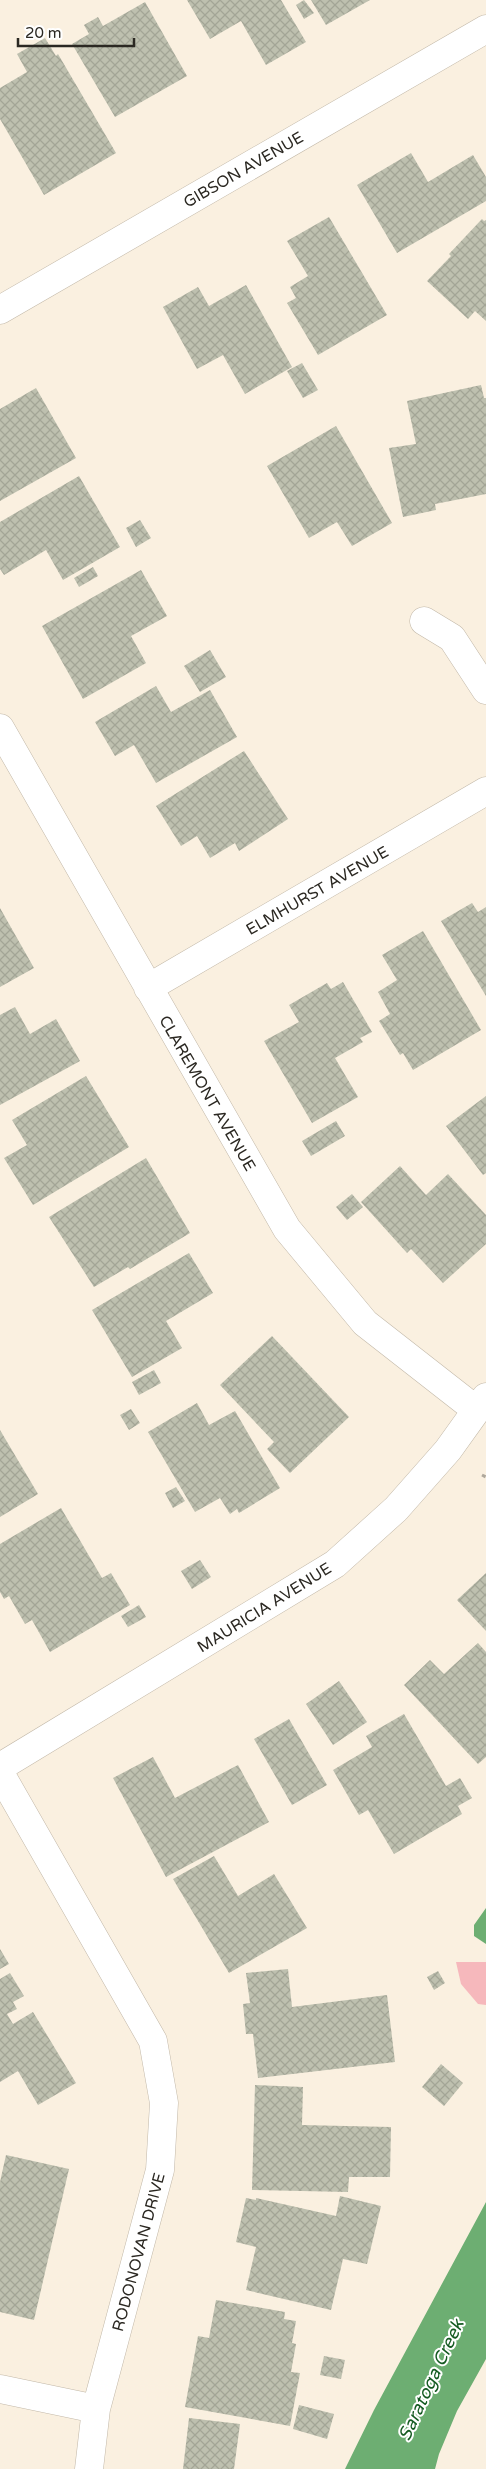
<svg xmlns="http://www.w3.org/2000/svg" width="486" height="2469" font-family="'Varela Round',sans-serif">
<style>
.pitch{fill:#f6b8bc}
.water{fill:#6dae72}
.building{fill:url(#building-cross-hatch)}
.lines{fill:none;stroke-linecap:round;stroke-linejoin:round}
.minor-casing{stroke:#c2b8a8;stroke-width:29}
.path{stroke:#afa89c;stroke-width:3;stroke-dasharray:4 4;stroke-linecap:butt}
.minor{stroke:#fff;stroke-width:28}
.labels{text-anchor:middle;stroke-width:4;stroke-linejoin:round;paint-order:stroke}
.street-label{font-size:16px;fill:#2b2822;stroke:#fff}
.water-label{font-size:18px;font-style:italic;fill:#155b22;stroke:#fff}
</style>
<defs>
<pattern id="building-cross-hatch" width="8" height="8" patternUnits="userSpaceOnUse" patternTransform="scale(1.25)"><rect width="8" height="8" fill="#bec0af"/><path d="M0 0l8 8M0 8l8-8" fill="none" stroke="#a3a596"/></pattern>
</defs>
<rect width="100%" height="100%" fill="#faf0e0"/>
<path class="pitch" d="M 456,1962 L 486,1962 L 486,2005 L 478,2004 L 461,1984 Z"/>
<path class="water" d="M 486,1908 L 486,1944 L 474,1936 L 474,1925 Z
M 486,2202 L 486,2359 L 457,2411 L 439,2454 L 435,2469 L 345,2469 L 374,2410 Z"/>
<path class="building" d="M 187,0 L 281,0 L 306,42 L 266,65 L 241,21 L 210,39 Z
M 304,0 L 314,13 L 304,19 L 296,5 Z
M 311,0 L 370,0 L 326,25 Z
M 145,2 L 187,76 L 115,117 L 72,44 L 89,34 L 84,25 L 98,17 L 103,26 Z
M 45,38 L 56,56 L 58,54 L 116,153 L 44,195 L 0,119 L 0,88 L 27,72 L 17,54 Z
M 411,153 L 428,182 L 473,155 L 486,177 L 486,201 L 397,253 L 357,185 Z
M 329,217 L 387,315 L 318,355 L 287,303 L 296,298 L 290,287 L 308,276 L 287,241 Z
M 482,219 L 484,221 L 486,220 L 486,321 L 475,311 L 468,319 L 427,281 L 451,256 L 449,254 Z
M 246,285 L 292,367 L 245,394 L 223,355 L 197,369 L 163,307 L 198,287 L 209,306 Z
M 302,363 L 318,390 L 303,398 L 287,371 Z
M 481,385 L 484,398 L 486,398 L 486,494 L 435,504 L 436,510 L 403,517 L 389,448 L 416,444 L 407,401 Z
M 36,388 L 76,458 L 0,501 L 0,409 Z
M 336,426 L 392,523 L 352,546 L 337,522 L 309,538 L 267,466 Z
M 79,476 L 120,547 L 63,580 L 46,550 L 4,575 L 0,569 L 0,522 Z
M 140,520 L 151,538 L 136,547 L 126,528 Z
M 93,567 L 98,576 L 79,587 L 74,578 Z
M 141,570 L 167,616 L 131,636 L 146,663 L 83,699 L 42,626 Z
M 210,650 L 226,677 L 200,692 L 184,666 Z
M 156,686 L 171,712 L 210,690 L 237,737 L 156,783 L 134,745 L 115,756 L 95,722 Z
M 244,751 L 288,819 L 239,851 L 235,843 L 210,858 L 197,836 L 181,846 L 156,806 Z
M 472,903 L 478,912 L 486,907 L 486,996 L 441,921 Z
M 0,908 L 34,968 L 0,987 Z
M 423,931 L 481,1030 L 413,1070 L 403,1053 L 400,1055 L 379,1021 L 390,1014 L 378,992 L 397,980 L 382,955 Z
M 343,982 L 372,1032 L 360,1038 L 363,1042 L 335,1058 L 358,1097 L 312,1123 L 264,1041 L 299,1022 L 289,1005 L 327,983 L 331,989 Z
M 15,1007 L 30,1034 L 56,1019 L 80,1061 L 0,1105 L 0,1015 Z
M 86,1076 L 129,1147 L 33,1205 L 4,1158 L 27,1145 L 12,1120 Z
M 486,1096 L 486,1173 L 483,1175 L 446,1126 Z
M 336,1121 L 345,1136 L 311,1156 L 302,1141 Z
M 146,1158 L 190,1233 L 130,1269 L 128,1267 L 94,1287 L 49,1217 Z
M 400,1166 L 426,1195 L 448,1174 L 486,1215 L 486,1244 L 443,1283 L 411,1249 L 407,1253 L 361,1202 Z
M 352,1194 L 363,1207 L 347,1220 L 336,1207 Z
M 189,1253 L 213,1293 L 166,1321 L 182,1348 L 132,1377 L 92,1310 Z
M 272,1336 L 349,1417 L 290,1473 L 267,1449 L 274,1442 L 220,1385 Z
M 154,1370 L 161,1383 L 139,1395 L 132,1382 Z
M 197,1403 L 209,1425 L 235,1411 L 280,1488 L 239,1513 L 237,1509 L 230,1514 L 220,1498 L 195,1512 L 148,1432 Z
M 131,1409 L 140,1423 L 129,1430 L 120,1415 Z
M 0,1430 L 38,1494 L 0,1517 Z
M 176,1487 L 185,1501 L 173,1508 L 165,1493 Z
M 61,1508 L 102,1578 L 111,1573 L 130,1605 L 50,1652 L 32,1620 L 25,1624 L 9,1596 L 4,1599 L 0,1592 L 0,1544 Z
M 200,1560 L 211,1577 L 192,1589 L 181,1571 Z
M 486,1573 L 486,1631 L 457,1600 Z
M 139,1605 L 146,1617 L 128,1627 L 121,1616 Z
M 478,1643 L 486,1652 L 486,1757 L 478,1764 L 404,1685 L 430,1660 L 444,1674 Z
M 339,1681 L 367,1722 L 333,1745 L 306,1704 Z
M 404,1714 L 446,1786 L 460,1778 L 472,1798 L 458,1806 L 462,1814 L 394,1854 L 368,1810 L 359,1815 L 333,1770 L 372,1747 L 366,1736 Z
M 289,1719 L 327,1785 L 292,1805 L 254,1739 Z
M 153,1757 L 175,1798 L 238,1765 L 269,1822 L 166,1877 L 113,1778 Z
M 214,1856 L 238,1896 L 274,1874 L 307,1928 L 229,1973 L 173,1879 Z
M 0,1949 L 9,1964 L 0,1969 Z
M 288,1969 L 292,2007 L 387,1995 L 395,2062 L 258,2078 L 253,2034 L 246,2034 L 243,2004 L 250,2003 L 246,1973 Z
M 438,1971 L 445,1983 L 434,1990 L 427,1977 Z
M 10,1973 L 24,1996 L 13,2002 L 17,2009 L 7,2014 L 13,2024 L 33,2012 L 76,2083 L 38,2105 L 18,2071 L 0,2082 L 0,1979 Z
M 441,2064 L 463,2083 L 444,2106 L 422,2087 Z
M 255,2085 L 303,2087 L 302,2125 L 391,2127 L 390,2177 L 349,2177 L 348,2192 L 252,2190 Z
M 6,2155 L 69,2169 L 34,2320 L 0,2312 L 0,2182 Z
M 340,2196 L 381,2206 L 367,2264 L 343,2259 L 331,2310 L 246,2290 L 256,2247 L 236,2242 L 246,2198 L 256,2200 L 256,2198 L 336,2216 Z
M 216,2300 L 285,2312 L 284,2319 L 296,2321 L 292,2343 L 296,2344 L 291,2372 L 300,2373 L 290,2426 L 185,2407 L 198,2336 L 209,2338 Z
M 324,2356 L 345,2360 L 341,2379 L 320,2375 Z
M 299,2405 L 334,2414 L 327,2439 L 293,2429 Z
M 189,2418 L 240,2424 L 234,2469 L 183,2469 Z"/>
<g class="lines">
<g class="minor-casing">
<path id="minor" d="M 0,310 L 486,29
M 424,621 L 452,638 L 486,690
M 0,728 L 287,1229 L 365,1323 L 475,1409
M 148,988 L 486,791
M 0,1767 L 335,1564 L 396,1509 L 448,1450 L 486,1397
M 0,1773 L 153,2041 L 164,2103 L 160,2170 L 96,2409 L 89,2469
M 0,2389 L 96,2409"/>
</g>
<path class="path" d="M 482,1475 L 486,1477"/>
<use href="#minor" class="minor"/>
</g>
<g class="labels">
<g class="street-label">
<text transform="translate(243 169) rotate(-30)" y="6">GIBSON AVENUE</text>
<text transform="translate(317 890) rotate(-30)" y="6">ELMHURST AVENUE</text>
<text transform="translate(208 1093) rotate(60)" y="6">CLAREMONT AVENUE</text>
<text transform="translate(264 1607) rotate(-32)" y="6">MAURICIA AVENUE</text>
<text transform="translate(138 2252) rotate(-75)" y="6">RODONOVAN DRIVE</text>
</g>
<g class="water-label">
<text transform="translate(431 2380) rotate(-65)" y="6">Saratoga Creek</text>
</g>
</g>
<path d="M18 38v8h116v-8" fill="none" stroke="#2b2822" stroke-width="2.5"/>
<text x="25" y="38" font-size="15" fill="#2b2822" stroke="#ffffff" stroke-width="4" paint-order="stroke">20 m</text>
</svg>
